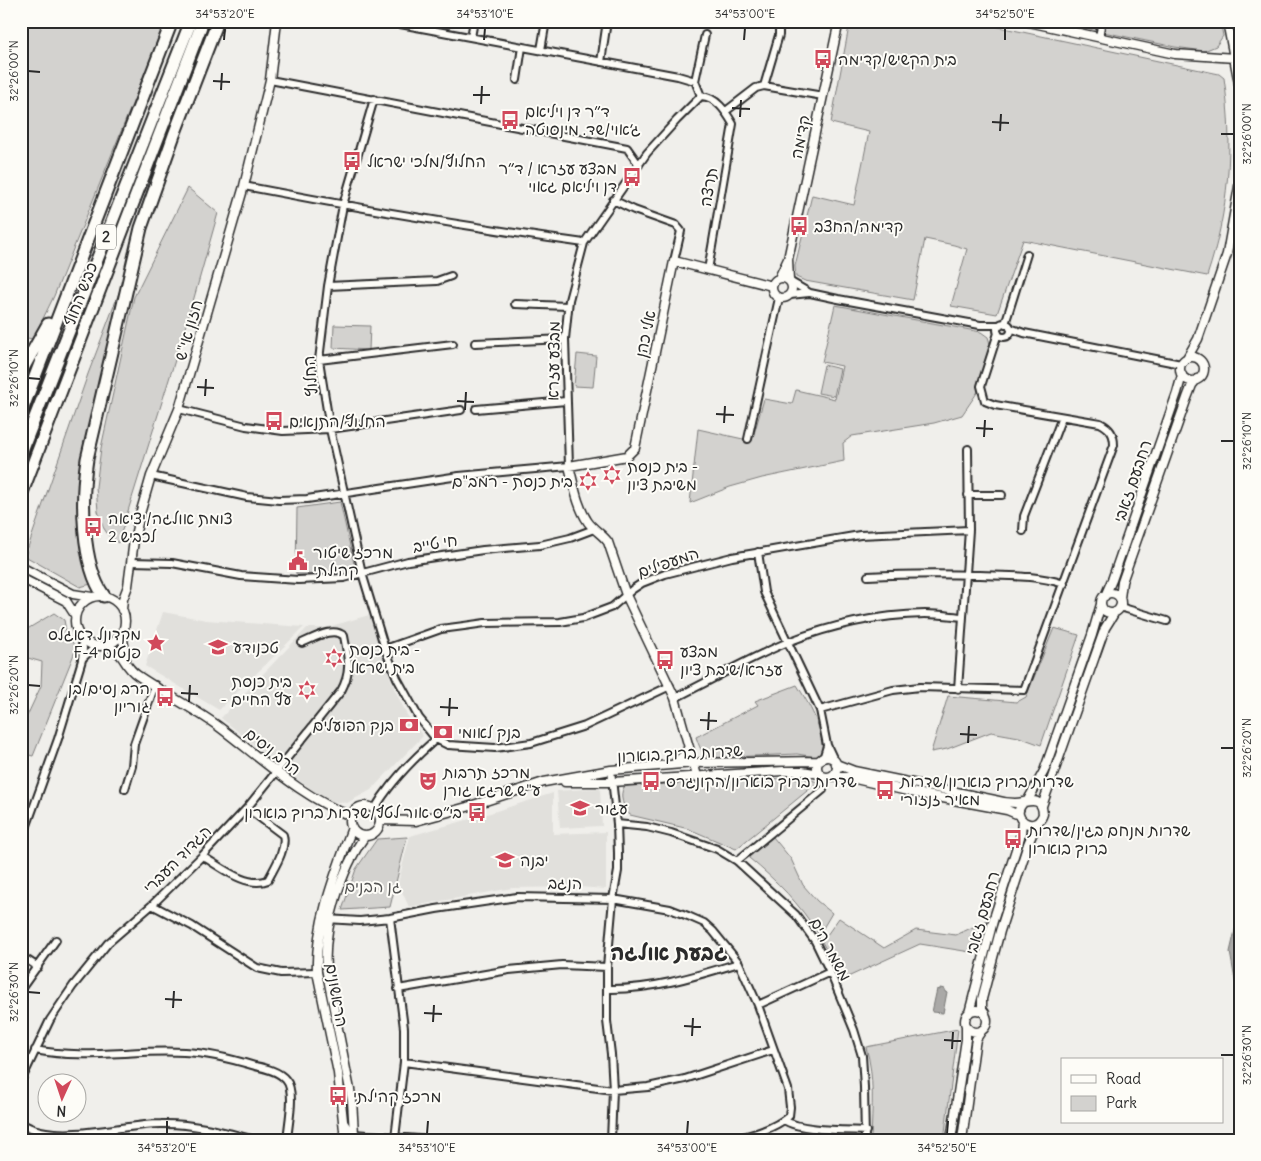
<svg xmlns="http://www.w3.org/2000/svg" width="1261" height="1161" font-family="Delius,'Playpen Sans Hebrew',sans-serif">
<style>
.built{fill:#e1e0dc}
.green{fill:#d3d2cf;stroke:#7f7e7d}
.water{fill:#aaa9a7;stroke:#777775}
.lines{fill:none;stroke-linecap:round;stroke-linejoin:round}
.minor-casing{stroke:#2b2b2b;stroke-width:10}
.tertiary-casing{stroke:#2b2b2b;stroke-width:11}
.motorway-casing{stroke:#2b2b2b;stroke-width:15}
.minor{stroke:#fdfcf7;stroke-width:6}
.tertiary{stroke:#fdfcf7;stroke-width:8}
.motorway{stroke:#fdfcf7;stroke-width:11}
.ticks{fill:none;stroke:#2b2b2b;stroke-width:2}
.labels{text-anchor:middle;stroke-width:4;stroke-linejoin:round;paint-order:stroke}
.shield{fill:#fdfcf7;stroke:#6a6a68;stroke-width:1}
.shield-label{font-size:15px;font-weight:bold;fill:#2b2b2b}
.poi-label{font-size:16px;fill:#2b2b2b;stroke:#fdfcf7;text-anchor:start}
.street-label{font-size:16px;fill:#2b2b2b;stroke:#fdfcf7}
.park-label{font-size:16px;fill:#555554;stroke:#fdfcf7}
.district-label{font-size:21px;font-weight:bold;fill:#2b2b2b;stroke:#fdfcf7}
.neatline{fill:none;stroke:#2b2b2b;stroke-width:2}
.ticks-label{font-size:12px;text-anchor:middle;fill:#2b2b2b}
</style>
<rect width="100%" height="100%" fill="#f0efeb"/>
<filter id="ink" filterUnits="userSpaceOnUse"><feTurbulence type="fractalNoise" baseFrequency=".02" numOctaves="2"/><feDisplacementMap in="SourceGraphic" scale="10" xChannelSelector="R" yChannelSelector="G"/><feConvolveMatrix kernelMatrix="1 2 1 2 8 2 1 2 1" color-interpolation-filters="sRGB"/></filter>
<g filter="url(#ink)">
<path class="built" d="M 163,612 L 206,620 L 304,627 L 219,710 L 145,666 Z
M 369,615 L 394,688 L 407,715 L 423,736 L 371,790 L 347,803 L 328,801 L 290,774 L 221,718 L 307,628 L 325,628 Z
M 600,788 L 602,826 L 560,828 L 557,791 Z
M 553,793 L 553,834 L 606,832 L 606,889 L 579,887 L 512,888 L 409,907 L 398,883 L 410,836 L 484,815 Z"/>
<path class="green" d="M 21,21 L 166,21 L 54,296 L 33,339 L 21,337 Z
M 850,21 L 971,21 L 1219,74 L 1224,78 C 1234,146 1229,211 1207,276 L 1023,240 L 997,314 L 951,306 L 967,249 L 954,245 L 925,239 L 913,300 L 805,281 L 796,277 L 795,266 L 812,195 L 854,205 L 869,132 L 831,123 Z
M 1051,21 L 1220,21 L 1223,36 L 1216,46 L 1204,51 L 1175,47 Z
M 188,188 L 218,213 L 190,312 L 118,543 L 109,536 L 103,527 L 98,511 L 96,487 L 101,448 L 134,297 Z
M 120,290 L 85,446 L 84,549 L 91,584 L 80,587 L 25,556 L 88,374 Z
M 835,305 L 981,332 L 988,337 L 990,344 L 981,387 L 962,415 L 934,423 L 852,436 L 843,443 L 844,461 L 762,478 L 730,487 L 690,503 L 698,429 L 752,441 L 764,399 L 792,404 L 796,390 L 835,399 L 842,366 L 822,362 Z
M 334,325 L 370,326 L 369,350 L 333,348 Z
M 577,354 L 596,356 L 593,387 L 574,386 Z
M 824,365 L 840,369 L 834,396 L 818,393 Z
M 340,502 L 355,568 L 327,575 L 296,574 L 297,508 Z
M 54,613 L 64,620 L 66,631 L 76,649 L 33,756 L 21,753 L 21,714 L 27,716 L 41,686 L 42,662 L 21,656 L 21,635 L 24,631 Z
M 1054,628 L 1079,635 L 1041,745 L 1019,737 L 991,732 L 947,749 L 931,752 L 948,696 L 1017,702 L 1026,697 Z
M 797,685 C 810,706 823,727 822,752 L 816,757 L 797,754 L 710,758 C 701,754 699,745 696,737 L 758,705 L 755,701 Z
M 790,778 L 807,779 L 818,782 L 736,849 L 689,829 L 630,815 C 623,808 619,795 624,787 L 629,786 Z
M 407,837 L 390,907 L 342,910 L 356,869 L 377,839 Z
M 773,837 L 791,859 L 803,885 L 817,901 L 832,913 L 819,935 C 799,903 778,882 749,858 L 749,855 Z
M 839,918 L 884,948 L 916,930 L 956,935 L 988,920 L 977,953 L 920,944 L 839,981 L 830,956 L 822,942 Z
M 958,1029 L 944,1140 L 871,1140 C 872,1108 875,1078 866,1047 Z"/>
<path class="water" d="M 1240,909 L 1240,997 L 1238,997 L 1230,952 Z
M 940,988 L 945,989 L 945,992 L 947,992 L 943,1013 L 932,1012 L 937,989 L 940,990 Z"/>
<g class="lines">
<g class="minor-casing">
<path id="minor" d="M 384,21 L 678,76 L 695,81 L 701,96
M 471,37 L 474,21
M 1099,37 L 1102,21
M 541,50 L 546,21
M 601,62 L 607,21
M 270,80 L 627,148 L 639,165
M 517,80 L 522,47
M 695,81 L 705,35
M 764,86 L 779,35 L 779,21
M 374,99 L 343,205 L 328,286 L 319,360 L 330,429 L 362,573 L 385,649 L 397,678 L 419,718 L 436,739 L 448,745 L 495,748 L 531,743 L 585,726 L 670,686
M 726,111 L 756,88 L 764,86 L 823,96
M 244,186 C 357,208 470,227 584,243
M 613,200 L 634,210 L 676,225 L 681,231 L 674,261
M 791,282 L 810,293 L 838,299 L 980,325 L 1000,325
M 328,286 L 437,281 L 451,276
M 790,295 L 809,293
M 515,304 L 568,306
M997 330a7 7 0 1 1 14 0a7 7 0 1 1-14 0Z
M 1005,324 L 1027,254
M 1010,328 L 1024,333 L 1181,364
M 475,343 L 565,339
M 319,360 L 453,344
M 179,409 L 246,426 L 283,431 L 330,429 L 461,410
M 476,409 L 566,401
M 748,439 L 779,298
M 151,476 L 247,497 L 279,500 L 307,499 L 459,476 L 569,466 L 565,339 L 569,300 L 584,243 L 647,153 L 677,120 L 701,96 C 717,97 726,112 733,124 L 708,270
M 968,495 L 1002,495
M 1023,531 L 1024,516 L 1062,417
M 758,552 L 764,592 L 820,710 L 827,745 L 834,760
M 131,562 L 172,563 L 241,576 L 298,580 L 344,578 L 408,561 L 483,550 L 540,545 L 570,538 L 594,529
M 868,576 C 906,574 943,574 980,575 C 1008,576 1037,575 1064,584
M 1120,607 L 1167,621
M 385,649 L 441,629 L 464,626 L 485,623 L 560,622 L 583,618 L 612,607 L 633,589 L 642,583 L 665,574 L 732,557 L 860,535 L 969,530
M 82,659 L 86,655 L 97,646
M 958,689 L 969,530 L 968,449
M 675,698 C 713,679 750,658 788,642 C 831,625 879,615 925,614 C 938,614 951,616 963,617
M 820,710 L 893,690 L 920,687 L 1024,690 L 1114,445 C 1114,434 1110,428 1100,423 L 995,405 L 985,401 L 981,386 L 998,333
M 823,759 L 827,746
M 611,770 L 617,824 L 618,853 L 618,871 L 613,899 L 607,967 L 607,1021 L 611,1054 L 613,1090 L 611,1140
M 125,789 L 132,766 L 134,744 L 155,685
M 374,810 C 390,782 412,760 436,739
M 617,824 L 647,827 L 671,833 L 717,849 L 737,861 L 796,915 L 815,941 L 830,972 L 854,1030 L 862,1056 L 864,1087 L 865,1140
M 21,842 L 58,739 L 82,660 L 83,648 L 81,638
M 202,856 C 220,866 246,889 268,880 C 274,868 287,849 283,835 L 247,808
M 737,861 L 823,790
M 152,905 L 192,926 L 257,968 L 281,973 L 317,972
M 390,918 L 404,1028 L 404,1062 L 395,1138
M 326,919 L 360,921 L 390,918 L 436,909 L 517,897 L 613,899 L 670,909 L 688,916 L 704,923 L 713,931 L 739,963 L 758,1005 L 788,1089 L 790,1107 L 789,1116 C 774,1129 751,1135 732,1140
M 21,956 L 38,967
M 21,989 L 56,940
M 398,989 L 509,970 L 562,965 L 607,967
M 607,989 C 652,990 696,976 739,963
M 758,1005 L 830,972
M 35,1050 C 85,1060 134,1049 184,1052 C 209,1053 232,1059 255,1066 C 265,1068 279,1071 286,1080 C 296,1091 288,1125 287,1140
M 404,1062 L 613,1090 L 648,1087 L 685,1079 L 773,1050
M 21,1081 L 50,1020 L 73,986 L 108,943 L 152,905 L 202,856 L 247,808 L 341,691 C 352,671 348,658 344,636 C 333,626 314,638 302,643
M 784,1120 C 800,1131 846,1130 866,1131
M 344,1122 L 350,1131 L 354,1134 L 432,1140
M 21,1123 C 56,1146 122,1124 161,1124 C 193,1123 225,1132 255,1140"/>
</g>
<g class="tertiary-casing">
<path id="tertiary" d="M 1024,21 L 1175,54 L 1235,58
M 1227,21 L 1240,89
M 788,259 L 789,280
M772 288a10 10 0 1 1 20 0a10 10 0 1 1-20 0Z
M 779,278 L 788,259 L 839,21
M1180 369a12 12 0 1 1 24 0a12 12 0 1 1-24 0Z
M 1187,358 L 1198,339 L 1227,254 L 1240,181
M 21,567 L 73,594 L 92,597
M 21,578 L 66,601 L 75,615
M1101 603a10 10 0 1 1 20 0a10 10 0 1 1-20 0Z
M 1105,596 L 1112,580 L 1177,393 L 1182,375
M75 621a25 25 0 1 1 50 0a25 25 0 1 1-50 0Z
M 1120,598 L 1122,582 L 1187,398 L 1192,385 L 1197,379
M 122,610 L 123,599 L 128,586 L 134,540 L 140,514 L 151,476 L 179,409 L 244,186 L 270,80 L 277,21
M 122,632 L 126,659
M 104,646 C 127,652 121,664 137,675 C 163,693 192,707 218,726 C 261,758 301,797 351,816
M817 767a10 10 0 1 1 20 0a10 10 0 1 1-20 0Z
M 674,764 L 683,756 L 689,747
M 836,764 L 854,771 L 995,800 C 1002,802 1008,803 1015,803 C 1027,803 1042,794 1043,814 C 1036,836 1007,818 1024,802
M 697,776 L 675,698 L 626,595 L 608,542 C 602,534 594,530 588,522 C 577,506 574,485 569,466 L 627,456 L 635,448 L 674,261 L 772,286
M 832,776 L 847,777 L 916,793 L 1007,810 L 1019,815
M 565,782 L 612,782 L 783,771 L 802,771 L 820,774
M 1028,800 L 1044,771 L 1092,635 L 1101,604
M 1042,806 L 1105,628 L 1115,612
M350 821a15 15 0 1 1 30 0a15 15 0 1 1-30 0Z
M 380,820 L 416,821 L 467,807 L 544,782 L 611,770 L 694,763 L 820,761
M965 1021a11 11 0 1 1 22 0a11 11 0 1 1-22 0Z
M 969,1013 L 993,921 L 1021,834 L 1022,820
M 985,1013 L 982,1009 L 982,999 L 1000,931 L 1028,844 L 1037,823
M 345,1140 L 338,1073 L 317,972 C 315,923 335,874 352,828
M 352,1140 L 354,1134 L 352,1100 L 326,968 C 323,928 341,869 365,836
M 951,1140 L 966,1039 L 966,1025
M 962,1140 L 975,1045 L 976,1039 L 982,1030"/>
</g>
<g class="motorway-casing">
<path id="motorway" d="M 21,372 L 48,324
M 21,413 L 172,21
M 21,453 L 191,21
M 21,495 L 203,21
M 104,596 C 81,564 81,497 87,459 L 141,228 L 174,135 L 218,21"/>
</g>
<use href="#minor" class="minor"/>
<use href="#tertiary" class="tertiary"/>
<use href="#motorway" class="motorway"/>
</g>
</g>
<path class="ticks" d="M 224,40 L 225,28M 484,40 L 485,28M 744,40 L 745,28M 1005,40 L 1005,28M 28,71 L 40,72M 213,81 L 230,82M 221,90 L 222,73M 473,95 L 490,95M 481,104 L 482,86M 732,108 L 750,109M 740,117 L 741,100M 992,122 L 1009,123M 1000,131 L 1001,114M 1221,134 L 1234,134M 28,378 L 40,379M 197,387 L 214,388M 205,396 L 206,379M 457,401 L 474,402M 465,410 L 466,392M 716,414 L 734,415M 724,423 L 725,406M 976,428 L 993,429M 984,437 L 985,420M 1221,441 L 1234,441M 28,685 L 40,686M 181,693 L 198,694M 189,702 L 190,685M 440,707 L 458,708M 449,716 L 450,698M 700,720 L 717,721M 708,730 L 709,712M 960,734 L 977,735M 968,743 L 969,726M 1221,748 L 1234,748M 28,992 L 40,993M 165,999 L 182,1000M 173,1008 L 174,991M 424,1013 L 442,1014M 433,1022 L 434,1005M 684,1026 L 701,1027M 692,1036 L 693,1018M 944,1040 L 961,1041M 952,1049 L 953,1032M 1221,1055 L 1234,1055M 167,1134 L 167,1121M 427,1134 L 428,1121M 687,1134 L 688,1121M 947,1134 L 948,1121"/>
<defs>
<g id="bus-bare" transform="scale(1.5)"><path d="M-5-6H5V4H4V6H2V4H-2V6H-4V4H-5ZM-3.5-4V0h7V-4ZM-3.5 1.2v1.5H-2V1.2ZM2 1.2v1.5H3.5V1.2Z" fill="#d1495b" stroke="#fdfcf7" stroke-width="2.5" paint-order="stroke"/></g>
<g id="synagogue-bare" transform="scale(1.5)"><path d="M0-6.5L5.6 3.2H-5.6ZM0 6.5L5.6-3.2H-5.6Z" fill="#d1495b" stroke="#fdfcf7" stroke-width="2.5" paint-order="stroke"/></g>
<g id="civic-bare" transform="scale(1.5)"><path d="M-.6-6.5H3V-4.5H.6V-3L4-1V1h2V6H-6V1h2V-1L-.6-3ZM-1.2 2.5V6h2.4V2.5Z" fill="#d1495b" stroke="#fdfcf7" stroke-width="2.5" paint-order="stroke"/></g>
<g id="sight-bare" transform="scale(1.5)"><path d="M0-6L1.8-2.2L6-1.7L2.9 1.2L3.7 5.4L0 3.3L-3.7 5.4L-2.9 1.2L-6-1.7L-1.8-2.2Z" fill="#d1495b" stroke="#fdfcf7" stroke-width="2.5" paint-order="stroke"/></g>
<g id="school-bare" transform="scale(1.5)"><path d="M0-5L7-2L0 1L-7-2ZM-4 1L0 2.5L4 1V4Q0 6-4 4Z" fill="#d1495b" stroke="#fdfcf7" stroke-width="2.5" paint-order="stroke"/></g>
<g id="bank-bare" transform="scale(1.5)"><path d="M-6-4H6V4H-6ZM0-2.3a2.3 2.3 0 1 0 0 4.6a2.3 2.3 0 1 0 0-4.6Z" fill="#d1495b" stroke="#fdfcf7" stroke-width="2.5" paint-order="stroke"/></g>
<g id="theatre-bare" transform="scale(1.5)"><path d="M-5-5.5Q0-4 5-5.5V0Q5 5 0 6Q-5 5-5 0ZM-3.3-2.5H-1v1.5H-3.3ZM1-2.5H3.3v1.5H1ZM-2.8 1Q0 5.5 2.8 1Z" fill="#d1495b" stroke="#fdfcf7" stroke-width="2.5" paint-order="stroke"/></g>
</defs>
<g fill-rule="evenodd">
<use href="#bus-bare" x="823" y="59"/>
<use href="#bus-bare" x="510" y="120"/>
<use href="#bus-bare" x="352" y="161"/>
<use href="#bus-bare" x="632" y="177"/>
<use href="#bus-bare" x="799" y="226"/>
<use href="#bus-bare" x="274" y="421"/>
<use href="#synagogue-bare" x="612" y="475"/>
<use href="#synagogue-bare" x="588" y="481"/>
<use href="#bus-bare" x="93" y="527"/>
<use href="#civic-bare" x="298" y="561"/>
<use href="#sight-bare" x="156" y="643"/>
<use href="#school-bare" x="218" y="647"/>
<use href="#synagogue-bare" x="334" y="658"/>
<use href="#bus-bare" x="665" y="660"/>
<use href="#synagogue-bare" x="307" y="690"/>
<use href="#bus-bare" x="165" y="697"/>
<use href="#bank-bare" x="409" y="725"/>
<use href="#bank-bare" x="443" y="732"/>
<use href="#theatre-bare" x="428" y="781"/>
<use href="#bus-bare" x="651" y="781"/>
<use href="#bus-bare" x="885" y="790"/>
<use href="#school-bare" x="580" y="808"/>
<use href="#bus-bare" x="477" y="812"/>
<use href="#bus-bare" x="1013" y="839"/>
<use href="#school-bare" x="505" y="860"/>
<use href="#bus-bare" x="338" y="1096"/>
</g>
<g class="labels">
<rect class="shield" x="96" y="224.5" width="20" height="25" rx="4"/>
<g class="shield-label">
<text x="106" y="242">2</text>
</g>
<g class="poi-label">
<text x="838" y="65">בית הקשיש/קדימה</text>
<text x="525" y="117">ד״ר דן ויליאם<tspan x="525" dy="18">ג׳אוי/שד. מינסוטה</tspan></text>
<text x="367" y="167">החלוץ/מלכי ישראל</text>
<text x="617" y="174" text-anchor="end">מבצע עזרא / ד״ר<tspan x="617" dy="18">דן ויליאם גאוי</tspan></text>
<text x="814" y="232">קדימה/החצב</text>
<text x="289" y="427">החלוץ/התנאים</text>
<text x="627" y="472">בית כנסת -<tspan x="627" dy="18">משיבת ציון</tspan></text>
<text x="573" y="487" text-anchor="end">בית כנסת - רמב"ם</text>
<text x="108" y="524">צומת אולגה/יציאה<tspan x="108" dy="18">לכביש 2</tspan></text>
<text x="313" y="558">מרכז שיטור<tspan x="313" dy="18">קהילתי</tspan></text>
<text x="141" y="640" text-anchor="end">מקדונל דאגלס<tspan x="141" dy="18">F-4 פנטום</tspan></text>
<text x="233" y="653">טכנודע</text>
<text x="349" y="655">בית כנסת -<tspan x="349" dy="18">בית ישראל</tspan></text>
<text x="680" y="657">מבצע<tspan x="680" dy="18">עזרא/שיבת ציון</tspan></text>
<text x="292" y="687" text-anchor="end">בית כנסת<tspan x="292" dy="18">- עץ החיים</tspan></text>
<text x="150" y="694" text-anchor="end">הרב נסים/בן<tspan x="150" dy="18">גוריון</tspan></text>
<text x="394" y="731" text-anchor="end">בנק הפועלים</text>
<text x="458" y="738">בנק לאומי</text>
<text x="443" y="778">מרכז תרבות<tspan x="443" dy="18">ע"ש שרגא גורן</tspan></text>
<text x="666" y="787">שדרות ברוך בוארון/הקונגרס</text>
<text x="900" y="787">שדרות ברוך בוארון/שדרות<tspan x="900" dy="18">מאיר זנזורי</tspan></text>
<text x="595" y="814">עגור</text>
<text x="462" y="818" text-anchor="end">בי״ס אור לטף/שדרות ברוך בוארון</text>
<text x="1028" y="836">שדרות מנחם בגין/שדרות<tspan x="1028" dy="18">ברוך בוארון</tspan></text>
<text x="520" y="866">יבנה</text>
<text x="353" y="1102">מרכז קהילתי</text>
</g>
<g class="street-label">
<text transform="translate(800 137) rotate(-78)" y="6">קדימה</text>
<text transform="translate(708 187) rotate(-80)" y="6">תרצה</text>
<text transform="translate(80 294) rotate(-69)" y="6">כביש החוף</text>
<text transform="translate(188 330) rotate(-74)" y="6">חזון אי"ש</text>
<text transform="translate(645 334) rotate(-78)" y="6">אלי כהן</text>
<text transform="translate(553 361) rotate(-89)" y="6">מבצע עזרא</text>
<text transform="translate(310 376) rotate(-95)" y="6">החלוץ</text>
<text transform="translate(1132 481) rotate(-71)" y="6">רחבעם זאבי</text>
<text transform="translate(435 543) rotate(-9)" y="6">חי טייב</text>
<text transform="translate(668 562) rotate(-19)" y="6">המעפילים</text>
<text transform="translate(273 751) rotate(38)" y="6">הרב ניסים</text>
<text transform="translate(680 753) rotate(-3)" y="6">שדרות ברוך בוארון</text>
<text transform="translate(177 859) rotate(-45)" y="6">הגדוד העברי</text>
<text transform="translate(565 883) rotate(1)" y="6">הנגב</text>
<text transform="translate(982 913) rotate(-74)" y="6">רחבעם זאבי</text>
<text transform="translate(831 949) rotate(62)" y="6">משמר הים</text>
<text transform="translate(337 995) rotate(80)" y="6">הראשונים</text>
</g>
<g class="park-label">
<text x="373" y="892">גן הבנים</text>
</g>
<g class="district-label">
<text x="669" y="960">גבעת אולגה</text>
</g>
</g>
<rect width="1261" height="1161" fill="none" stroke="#fdfcf7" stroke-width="55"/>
<rect x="1061" y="1058" width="162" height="65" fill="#fdfcf7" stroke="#a9a8a5"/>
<rect x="1071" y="1075" width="25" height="8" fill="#fdfcf7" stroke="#a9a8a5"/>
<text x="1106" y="1084" font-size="15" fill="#2b2b2b">Road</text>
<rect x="1071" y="1096" width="25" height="15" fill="#d3d2cf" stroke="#a9a8a5"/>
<text x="1106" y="1108" font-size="15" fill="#2b2b2b">Park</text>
<g transform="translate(62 1098) rotate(183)"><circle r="24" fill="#fdfcf7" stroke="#a9a8a5"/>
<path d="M0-4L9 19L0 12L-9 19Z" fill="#d1495b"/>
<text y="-8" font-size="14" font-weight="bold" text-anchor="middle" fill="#2b2b2b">N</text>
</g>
<rect x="28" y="28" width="1206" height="1106" class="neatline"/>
<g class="ticks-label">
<text x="225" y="18">34°53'20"E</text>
<text x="485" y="18">34°53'10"E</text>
<text x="745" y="18">34°53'00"E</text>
<text x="1005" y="18">34°52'50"E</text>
<text transform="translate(14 71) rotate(-90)" y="4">32°26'00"N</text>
<text transform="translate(1247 134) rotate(-90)" y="4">32°26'00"N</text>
<text transform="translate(14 378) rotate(-90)" y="4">32°26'10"N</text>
<text transform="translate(1247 441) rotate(-90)" y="4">32°26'10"N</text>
<text transform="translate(14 685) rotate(-90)" y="4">32°26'20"N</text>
<text transform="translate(1247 748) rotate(-90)" y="4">32°26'20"N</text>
<text transform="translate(14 992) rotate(-90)" y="4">32°26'30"N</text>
<text transform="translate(1247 1055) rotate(-90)" y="4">32°26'30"N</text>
<text x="167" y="1152">34°53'20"E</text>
<text x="427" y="1152">34°53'10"E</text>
<text x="687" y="1152">34°53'00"E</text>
<text x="947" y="1152">34°52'50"E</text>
</g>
</svg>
